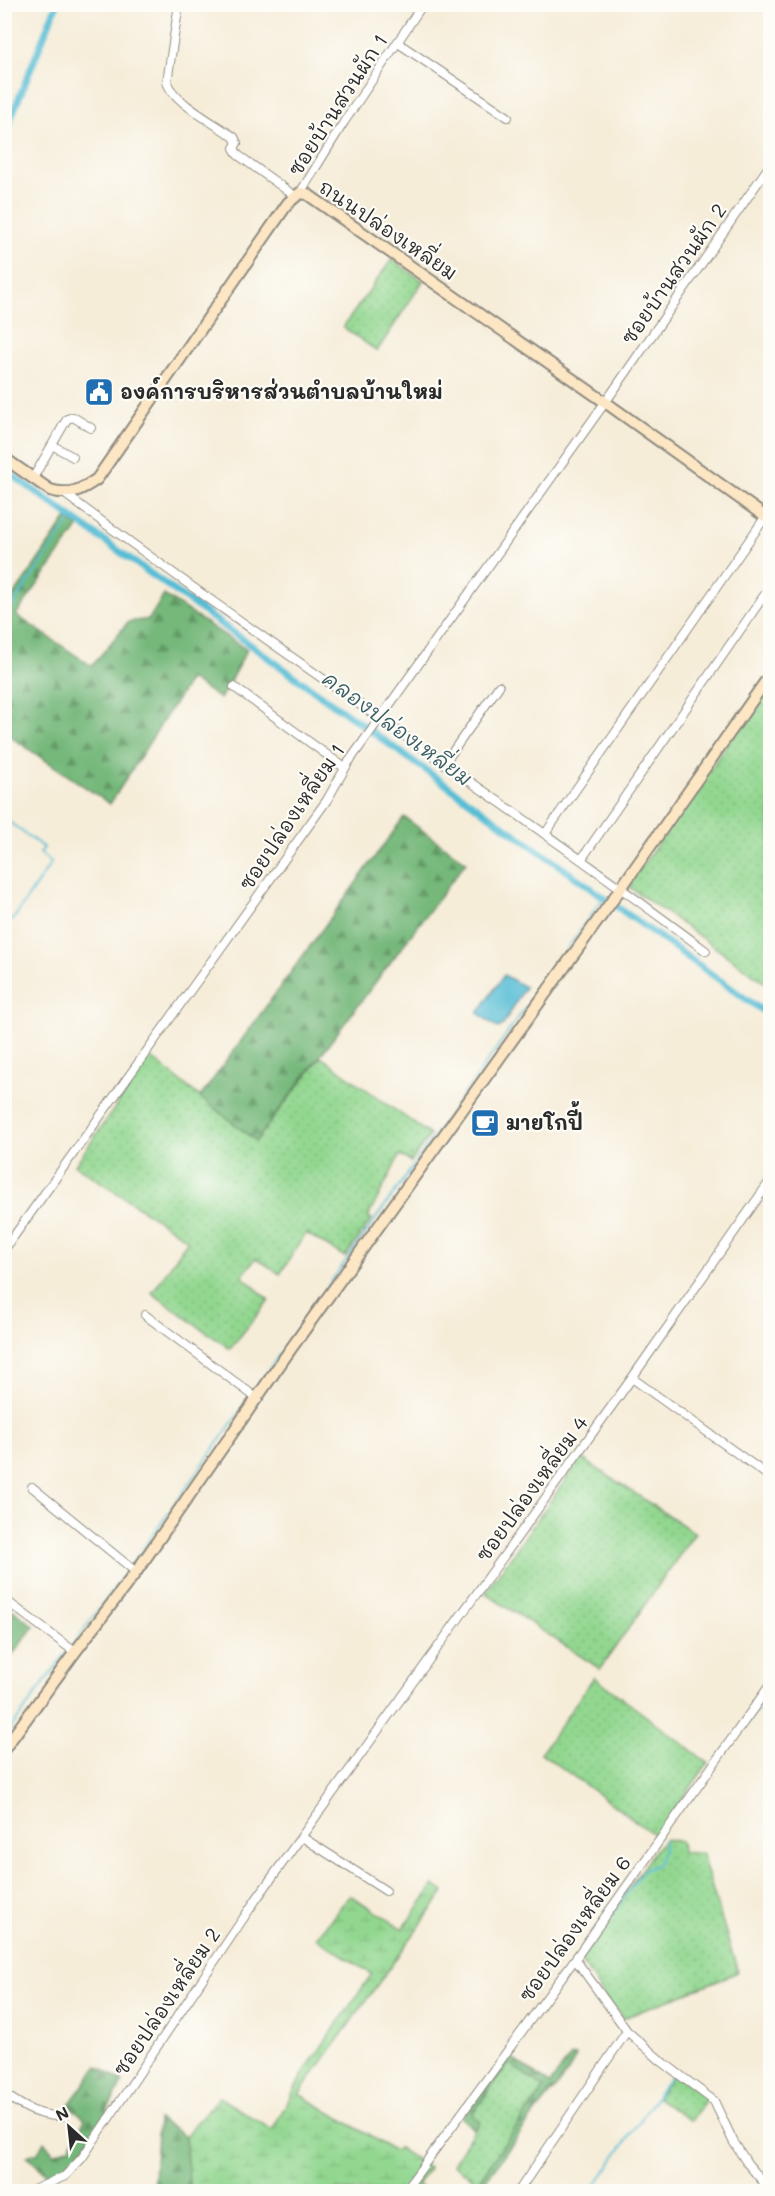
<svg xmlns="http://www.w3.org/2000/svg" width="775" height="2196" font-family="Mali,'Playpen Sans Thai',sans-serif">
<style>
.grass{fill:url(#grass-dots);stroke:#5e815e;stroke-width:1.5}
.forest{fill:url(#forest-firs);stroke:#507252;stroke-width:1.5}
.wetland{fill:url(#wetland-marsh);stroke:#5e815e;stroke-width:1.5}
.water{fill:#57bdd5;stroke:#417480;stroke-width:1.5}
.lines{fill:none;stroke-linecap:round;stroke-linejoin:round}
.stream{stroke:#57bdd5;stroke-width:2}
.canal{stroke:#57bdd5;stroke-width:7}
.street-casing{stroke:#908c82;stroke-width:10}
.secondary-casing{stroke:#908c82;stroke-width:14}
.street{stroke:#fff;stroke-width:8}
.secondary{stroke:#fce6c4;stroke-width:10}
.labels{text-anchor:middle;stroke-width:4.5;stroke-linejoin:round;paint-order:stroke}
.street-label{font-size:20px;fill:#2b2b2b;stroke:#fdfcf7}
.poi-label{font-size:20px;font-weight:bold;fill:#2b2b2b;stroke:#fdfcf7;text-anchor:start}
.water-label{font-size:21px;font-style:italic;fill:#3a5e66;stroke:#fdfcf7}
</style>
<defs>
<pattern id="grass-dots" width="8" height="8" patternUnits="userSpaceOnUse" patternTransform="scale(1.5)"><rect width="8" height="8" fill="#92d790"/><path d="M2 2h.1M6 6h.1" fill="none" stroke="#7eb97c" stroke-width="1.8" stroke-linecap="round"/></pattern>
<pattern id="forest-firs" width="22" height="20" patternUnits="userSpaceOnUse" patternTransform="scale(1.5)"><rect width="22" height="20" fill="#75b87a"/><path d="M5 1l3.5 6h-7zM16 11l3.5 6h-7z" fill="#609664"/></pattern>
<pattern id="wetland-marsh" width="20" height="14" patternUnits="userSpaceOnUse" patternTransform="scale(1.5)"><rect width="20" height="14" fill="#92d790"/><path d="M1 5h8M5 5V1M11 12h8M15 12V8" fill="none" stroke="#7eb97c"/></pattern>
</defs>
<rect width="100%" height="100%" fill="#fdfcf7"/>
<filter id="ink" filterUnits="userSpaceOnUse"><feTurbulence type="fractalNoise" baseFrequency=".0167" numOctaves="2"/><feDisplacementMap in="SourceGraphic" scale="12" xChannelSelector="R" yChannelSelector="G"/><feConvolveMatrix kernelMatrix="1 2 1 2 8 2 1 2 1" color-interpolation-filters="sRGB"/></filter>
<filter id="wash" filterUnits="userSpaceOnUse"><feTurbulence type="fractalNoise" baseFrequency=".008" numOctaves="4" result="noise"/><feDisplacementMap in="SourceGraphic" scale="24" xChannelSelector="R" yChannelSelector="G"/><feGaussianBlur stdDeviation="1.35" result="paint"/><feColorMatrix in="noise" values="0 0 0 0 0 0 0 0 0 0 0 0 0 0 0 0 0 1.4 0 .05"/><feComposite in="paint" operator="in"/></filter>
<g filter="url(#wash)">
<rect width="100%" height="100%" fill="#f6edd9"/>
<path class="grass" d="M 392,259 L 423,281 L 377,351 L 343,327 Z
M 770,683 L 770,986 L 628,886 Z
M 150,1057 L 256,1141 L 321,1057 L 430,1135 L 411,1162 L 400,1155 L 368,1217 L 372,1219 L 345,1257 L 306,1233 L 280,1274 L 256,1258 L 242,1276 L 269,1300 L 230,1349 L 152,1293 L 188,1240 L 75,1165 Z
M 581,1458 L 695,1533 L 600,1669 L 485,1593 Z
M 594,1677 L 708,1763 L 656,1836 L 541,1753 Z
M 666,1839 L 681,1842 L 682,1852 L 703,1854 L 705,1865 L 738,1972 L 624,2018 L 608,2002 L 579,1958 L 657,1847 Z
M 509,2063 L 544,2088 L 478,2182 L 453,2164 L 480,2121 L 472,2114 Z
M 674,2072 L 707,2098 L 691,2121 L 657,2098 Z"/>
<path class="forest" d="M 66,519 L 79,526 L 16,615 L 92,666 L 128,622 L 149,619 L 164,595 L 247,650 L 220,699 L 190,679 L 110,804 L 5,733 L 5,609 Z
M 404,817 L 466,862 L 256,1141 L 200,1097 Z
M 5,1604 L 34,1626 L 5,1665 L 4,1665 Z
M 571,2056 L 576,2056 L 568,2072 L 526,2125 L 478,2191 L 471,2191 L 544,2088 L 508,2063 L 472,2114 L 480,2121 L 477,2127 L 474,2129 L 461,2118 L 506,2057 L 512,2058 L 550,2084 Z
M 97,2066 L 123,2082 C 103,2116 85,2157 51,2179 L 27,2156 L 38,2152 L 44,2141 L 54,2154 L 70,2147 L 85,2119 L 68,2106 Z
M 158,2119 L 185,2136 L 190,2191 L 153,2192 Z"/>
<path class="wetland" d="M 434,1885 L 444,1892 L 299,2094 L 395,2151 L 399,2148 L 429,2168 L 417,2185 L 427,2191 L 190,2191 L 185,2136 L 219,2097 L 272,2130 L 306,2069 L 372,1974 L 316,1938 L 350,1895 L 403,1929 Z"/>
<path class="water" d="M 504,975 L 525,987 L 503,1025 L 498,1028 L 478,1013 Z"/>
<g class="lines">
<path class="stream" d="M 4,618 L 72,518
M 4,818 L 44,848 L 40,853 L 51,863 L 12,921 L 4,916
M 253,1392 L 604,897
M 72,1646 L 168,1514 L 250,1397
M 740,1733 L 770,1692
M 4,1738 L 68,1650
M 582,1956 L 644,1870 L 658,1864 L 664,1849 L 663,1840
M 591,2192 L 672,2074"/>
<path class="canal" d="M 4,135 L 57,4
M 4,469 L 770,1016"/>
</g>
</g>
<g filter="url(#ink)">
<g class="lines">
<g class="street-casing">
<path id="street" d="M 179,4 L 167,82 C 172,101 217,125 234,137 L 237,143 L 234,148 L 238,155 L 295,196
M 398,43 L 508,117
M 300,193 L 344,122 L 423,4
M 52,445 L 73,457
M 33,478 L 67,419 L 73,417 L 91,428
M 65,494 C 275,651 496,794 706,951
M 234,687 L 345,768
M 444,764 L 499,686
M 545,834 L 766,516
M 581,860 L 770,587
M 4,1250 L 327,800 L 348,763 L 614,390 L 770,165
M 145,1315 L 258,1399
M 632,1378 L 770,1477
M 32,1487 L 136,1572
M 4,1599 L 75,1652
M 302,1837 L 386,1891
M 575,1959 L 627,2031 L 660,2060 L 714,2101 L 733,2141 L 747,2163 L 770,2190
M 4,2094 C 25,2108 39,2117 64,2116
M 29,2192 L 65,2176 L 82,2158 L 255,1901 L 632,1378 L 770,1181
M 404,2192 L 575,1959 L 770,1685
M 518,2192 L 627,2031"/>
</g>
<g class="secondary-casing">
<path id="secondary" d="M 4,458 L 50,490 C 69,496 82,490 97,479 L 288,203 L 300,193 L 307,194 L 605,402 L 770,520
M 4,1749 L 75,1652 L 136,1572 L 290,1350 L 614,898 L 770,675"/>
</g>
<use href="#street" class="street"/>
<use href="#secondary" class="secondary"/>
</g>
</g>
<defs>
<g id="civic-square" transform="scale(1.5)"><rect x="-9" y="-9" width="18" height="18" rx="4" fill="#1f6fb2" stroke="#fdfcf7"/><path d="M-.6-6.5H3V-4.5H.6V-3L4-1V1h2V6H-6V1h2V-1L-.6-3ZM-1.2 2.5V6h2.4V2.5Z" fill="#fff"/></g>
<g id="cafe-square" transform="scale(1.5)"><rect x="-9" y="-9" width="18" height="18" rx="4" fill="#1f6fb2" stroke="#fdfcf7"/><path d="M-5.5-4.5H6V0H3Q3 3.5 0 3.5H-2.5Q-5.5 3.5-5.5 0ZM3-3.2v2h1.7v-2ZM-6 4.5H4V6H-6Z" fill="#fff"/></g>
</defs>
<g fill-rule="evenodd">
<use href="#civic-square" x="99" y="392"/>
<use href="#cafe-square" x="485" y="1123"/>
</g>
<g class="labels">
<g class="street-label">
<text transform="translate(338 105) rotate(-57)" y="7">ซอยบ้านสวนผัก 1</text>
<text transform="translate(388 230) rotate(34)" y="7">ถนนปล่องเหลี่ยม</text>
<text transform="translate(674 274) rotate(-55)" y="7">ซอยบ้านสวนผัก 2</text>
<text transform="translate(292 817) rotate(-56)" y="7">ซอยปล่องเหลี่ยม 1</text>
<text transform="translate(532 1489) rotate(-54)" y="7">ซอยปล่องเหลี่ยม 4</text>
<text transform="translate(575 1929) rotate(-54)" y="7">ซอยปล่องเหลี่ยม 6</text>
<text transform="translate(167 2002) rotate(-56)" y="7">ซอยปล่องเหลี่ยม 2</text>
</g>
<g class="poi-label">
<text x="120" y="399">องค์การบริหารส่วนตำบลบ้านใหม่</text>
<text x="506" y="1130">มายโกปี้</text>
</g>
<g class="water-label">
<text transform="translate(397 729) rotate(36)" y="7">คลองปล่องเหลี่ยม</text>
</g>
</g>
<rect width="775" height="2196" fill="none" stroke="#fdfcf7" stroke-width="24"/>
<g transform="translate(69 2127) rotate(333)" stroke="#fdfcf7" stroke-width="4.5" paint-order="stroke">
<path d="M0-4.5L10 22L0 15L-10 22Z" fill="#2b2b2b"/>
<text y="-9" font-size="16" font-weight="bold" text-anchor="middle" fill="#2b2b2b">N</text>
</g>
</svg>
